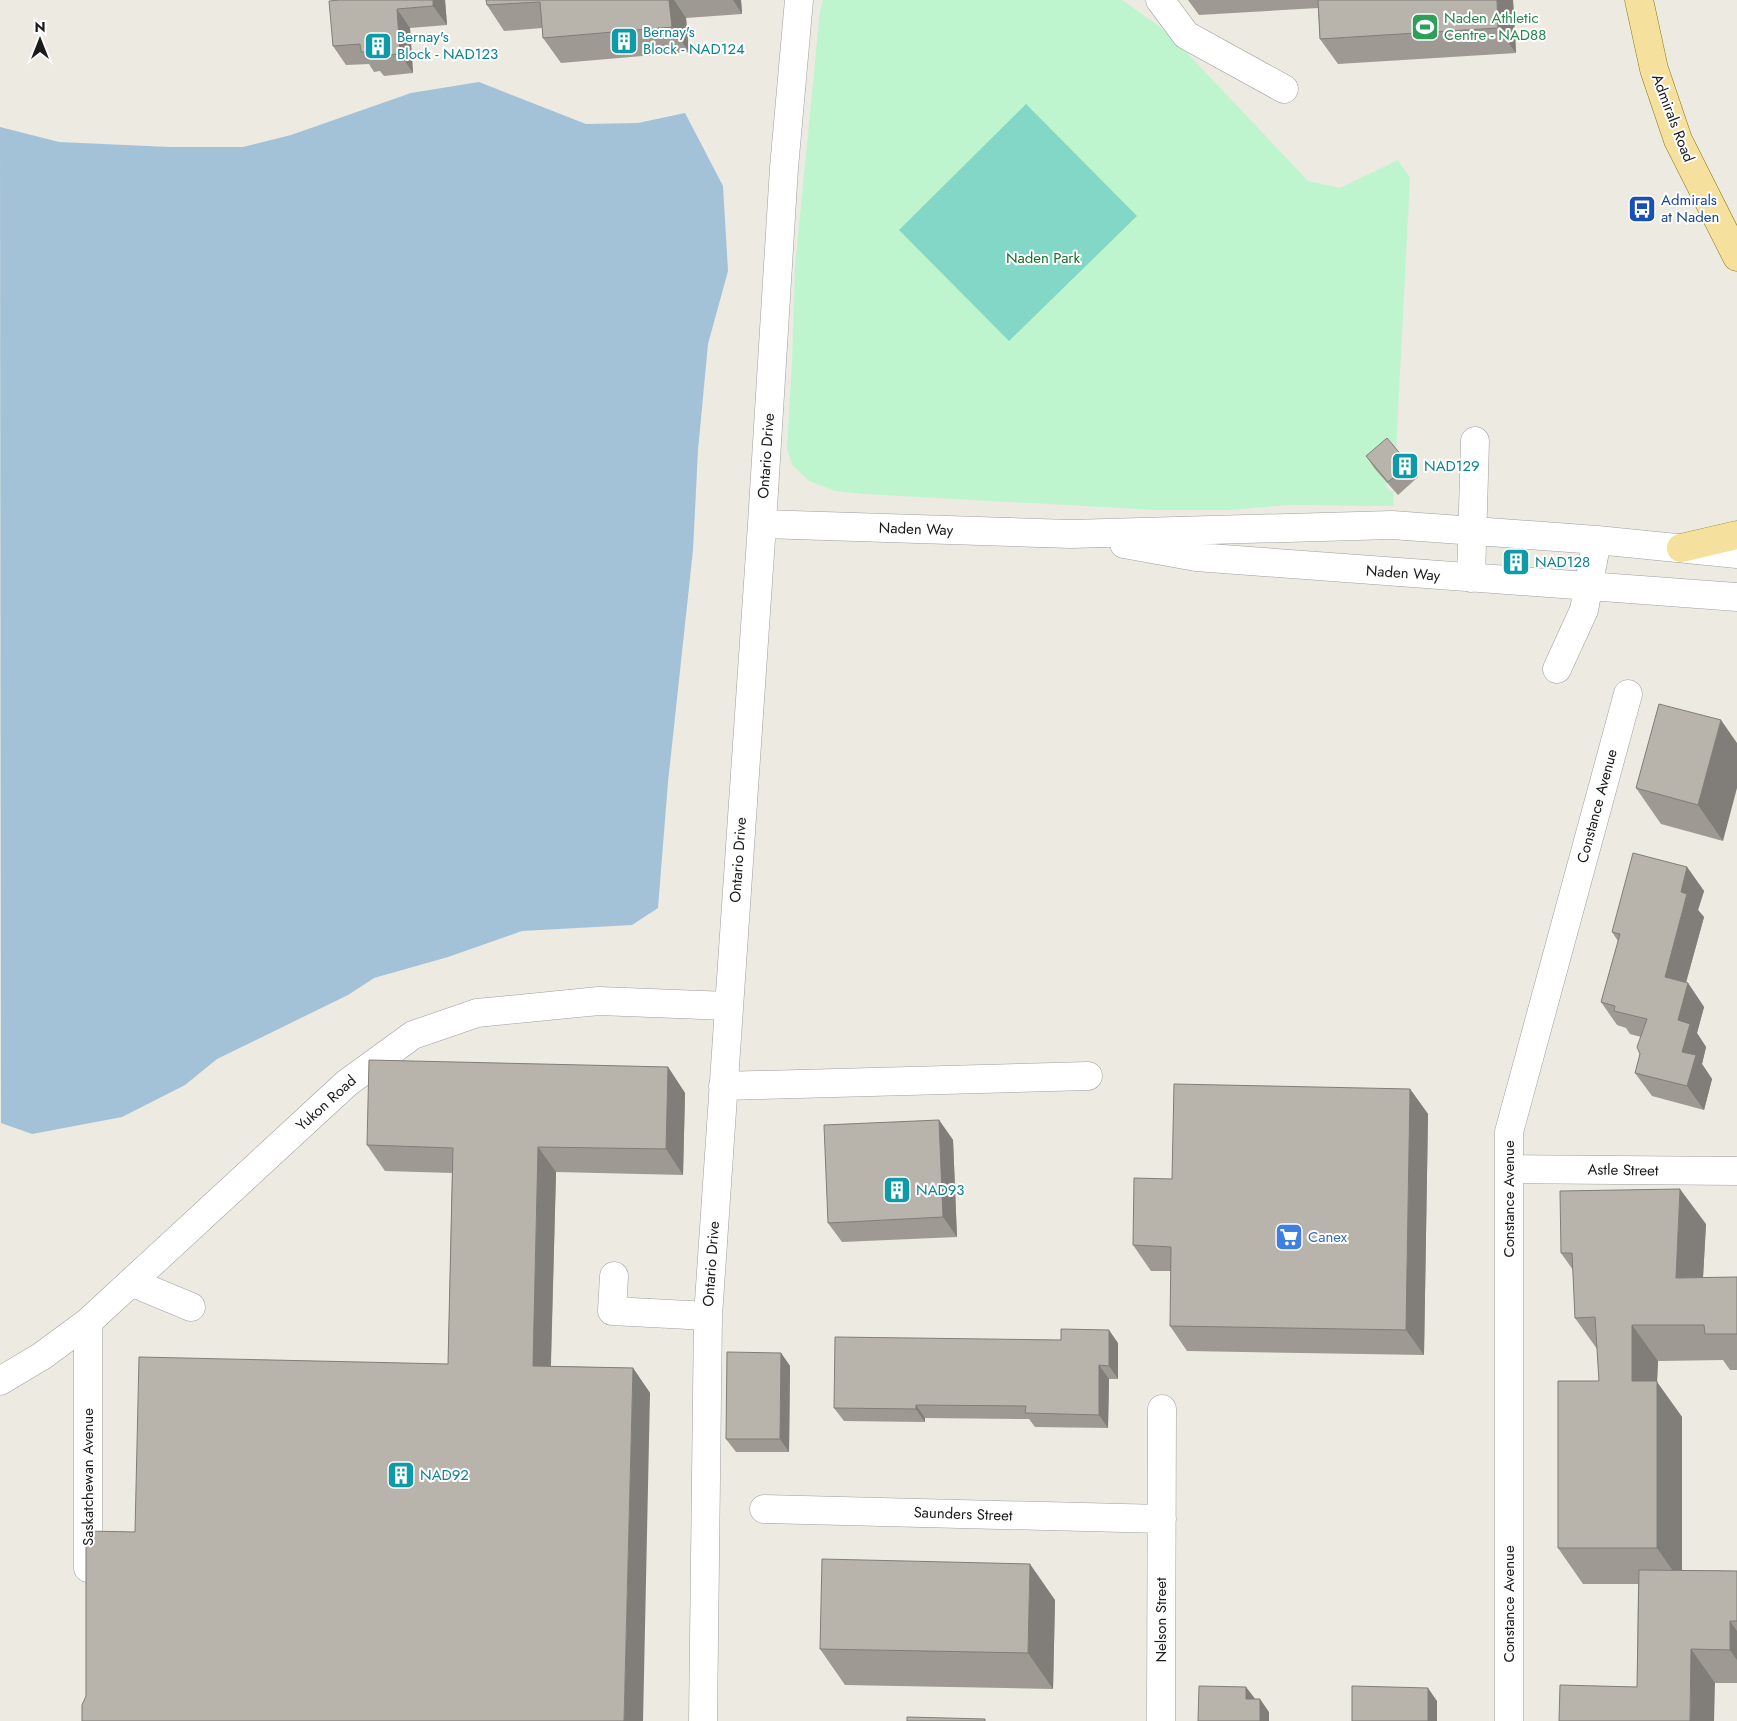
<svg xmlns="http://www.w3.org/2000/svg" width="1737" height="1721" font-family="Jost,sans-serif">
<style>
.park{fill:#bff5ce}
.pitch{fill:#83d7c7}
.water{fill:#a3c1d7}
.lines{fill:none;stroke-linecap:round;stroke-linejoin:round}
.minor-casing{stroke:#9f9f9f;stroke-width:29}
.major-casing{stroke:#88780a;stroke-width:29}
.minor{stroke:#fff;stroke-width:28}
.major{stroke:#f5e19d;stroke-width:28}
.wall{fill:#9e9a93}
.shaded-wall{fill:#817d78}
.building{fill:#b8b3ab;stroke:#817d78}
.labels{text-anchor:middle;stroke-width:4;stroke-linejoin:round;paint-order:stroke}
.leisure-label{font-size:15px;fill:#27864d;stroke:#fff;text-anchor:start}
.culture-label{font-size:15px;fill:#0d838f;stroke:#fff;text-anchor:start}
.street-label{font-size:15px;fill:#1b1b1b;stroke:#fff}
.transit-label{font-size:15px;fill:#164399;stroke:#fff;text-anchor:start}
.park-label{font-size:15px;fill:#12702d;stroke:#fff}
.shop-label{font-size:15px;fill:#366cbe;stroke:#fff;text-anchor:start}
</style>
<rect width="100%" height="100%" fill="#eceae1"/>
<path class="park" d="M 823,0 L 1122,0 L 1159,26 L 1191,57 L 1308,181 L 1340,188 L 1398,160 L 1410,178 L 1396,451 L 1386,486 L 1390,491 L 1394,491 L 1393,506 L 1290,505 L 1228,510 L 1157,510 L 865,494 L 835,491 L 809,481 L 792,465 L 787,448 L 792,361 L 795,267 L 820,11 Z"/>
<path class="pitch" d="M 1026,104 L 1137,216 L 1009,341 L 899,230 Z"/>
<path class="water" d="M 479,82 L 586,124 L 638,123 L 685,113 L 723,186 L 728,271 L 708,344 L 698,450 L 693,550 L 668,782 L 658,908 L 632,925 L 522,931 L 448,957 L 374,978 L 348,995 L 217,1059 L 185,1085 L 122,1117 L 32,1134 L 1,1123 L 0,127 L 59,142 L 169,147 L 243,147 L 291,135 L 411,93 Z"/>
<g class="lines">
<g class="minor-casing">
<path id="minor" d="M 1160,0 L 1186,35 L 1284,89
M 762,524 L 1071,534 L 1392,525 L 1597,540 L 1737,554
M 1124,544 L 1196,557 L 1737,597
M 1471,578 L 1475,441
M 1557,669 L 1584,610 L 1597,540
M 723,1086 L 1088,1076
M 1509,1169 L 1737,1171
M 614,1276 L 612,1311 L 708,1316
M 131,1282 L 191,1307
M 88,1322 L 88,1568
M 0,1381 L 42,1356 L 88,1322 L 347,1083 L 413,1035 L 477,1013 L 599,1001 L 728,1006
M 764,1509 L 1162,1519
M 703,1721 L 708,1316 L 762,524 L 784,168 L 799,0
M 1161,1721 L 1162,1409
M 1509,1721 L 1509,1132 L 1628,694"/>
</g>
<g class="major-casing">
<path id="major" d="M 1639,0 L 1654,69 L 1678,140 L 1737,257
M 1681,548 L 1737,535"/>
</g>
<use href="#minor" class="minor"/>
<use href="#major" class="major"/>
</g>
<path class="wall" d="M 340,0 L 445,0 L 447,25 L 410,28 L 413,73 L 384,76 L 380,71 L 374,72 L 369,64 L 346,65 L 333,46 Z
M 486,0 L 741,0 L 742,14 L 686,18 L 689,52 L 561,63 L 543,38 L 542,28 L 504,31 L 487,5 Z
M 1188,0 L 1513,0 L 1516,53 L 1338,64 L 1320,39 L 1318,8 L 1199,15 Z
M 1366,456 L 1409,464 L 1418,477 L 1398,495 L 1375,469 Z
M 1659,704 L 1723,841 L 1661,824 L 1636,788 Z
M 1687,867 L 1704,891 L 1698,910 L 1704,917 L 1686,983 L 1688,983 L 1704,1007 L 1697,1033 L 1706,1047 L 1702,1064 L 1712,1079 L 1704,1110 L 1652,1096 L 1635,1073 L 1640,1054 L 1641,1037 L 1630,1034 L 1626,1028 L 1617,1025 L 1601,1002 L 1618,941 L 1612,932 Z
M 668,1067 L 685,1093 L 683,1175 L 556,1172 L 551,1366 L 633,1368 L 650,1393 L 86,1696 L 135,1532 L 448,1364 L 452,1173 L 385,1171 L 367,1145 Z
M 1410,1089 L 1428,1114 L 1424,1355 L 1187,1351 L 1170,1326 L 1171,1271 L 1151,1271 L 1133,1245 L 1172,1179 Z
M 939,1120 L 953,1140 L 957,1237 L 842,1242 L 828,1223 Z
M 1706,1224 L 1703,1277 L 1737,1277 L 1737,1370 L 1730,1370 L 1723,1360 L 1658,1361 L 1657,1382 L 1682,1417 L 1682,1570 L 1737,1571 L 1737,1683 L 1715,1683 L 1637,1687 L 1638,1584 L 1583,1584 L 1558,1548 L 1599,1381 L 1597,1349 L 1575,1318 L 1573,1270 L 1561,1253 Z
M 1118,1343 L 1118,1379 L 1109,1379 L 1108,1428 L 1035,1427 L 1029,1419 L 925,1418 L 925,1422 L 844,1421 L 834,1408 Z
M 781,1353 L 790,1366 L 789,1452 L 736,1452 L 726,1439 Z
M 1055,1600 L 1053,1689 L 845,1685 L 820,1649 Z"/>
<path class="shaded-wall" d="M 433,0 L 445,0 L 447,25 L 433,6 Z
M 669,0 L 674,0 L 686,18 L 689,52 L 672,27 Z
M 733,0 L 741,0 L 742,14 Z
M 1497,0 L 1513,0 L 1516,53 L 1498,28 Z
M 397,9 L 410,28 L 413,73 L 400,54 Z
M 1721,720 L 1737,743 L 1737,788 L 1723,841 L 1698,805 Z
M 1687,867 L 1704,891 L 1698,910 L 1704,917 L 1681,1000 L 1665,977 L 1681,892 Z
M 1688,983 L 1704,1007 L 1697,1033 L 1706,1047 L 1702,1064 L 1712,1079 L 1704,1110 L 1687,1086 L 1678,1020 Z
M 668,1067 L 685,1093 L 683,1175 L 666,1149 Z
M 1410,1089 L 1428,1114 L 1424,1355 L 1406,1330 Z
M 939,1120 L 953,1140 L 957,1237 L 943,1217 Z
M 538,1147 L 556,1172 L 550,1391 L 533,1366 Z
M 1680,1189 L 1706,1224 L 1701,1314 L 1676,1278 Z
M 1632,1325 L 1658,1361 L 1657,1382 L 1682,1417 L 1682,1584 L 1657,1548 L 1632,1381 Z
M 1109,1330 L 1118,1343 L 1118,1379 L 1109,1366 Z
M 781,1353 L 790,1366 L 789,1452 L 780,1439 Z
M 1099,1365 L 1109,1379 L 1108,1428 L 1099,1415 Z
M 633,1368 L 650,1393 L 643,1721 L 624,1721 Z
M 916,1405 L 925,1418 L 925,1422 L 916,1409 Z
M 1030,1564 L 1055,1600 L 1053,1689 L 1028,1653 Z
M 1730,1621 L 1737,1631 L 1737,1660 L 1730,1650 Z
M 1691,1649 L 1715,1683 L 1714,1721 L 1690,1721 Z
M 1246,1687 L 1256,1700 L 1246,1699 Z
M 1428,1688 L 1437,1701 L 1437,1721 L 1428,1721 Z
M 1260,1699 L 1269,1712 L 1269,1721 L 1260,1721 Z"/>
<path class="building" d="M 340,0 L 433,0 L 433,6 L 397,9 L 400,54 L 370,56 L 370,52 L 361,52 L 360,44 L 333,46 L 329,1 Z
M 486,0 L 669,0 L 672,27 L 543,38 L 540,2 L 487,5 Z
M 1318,0 L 1497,0 L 1498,28 L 1320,39 Z
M 1387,438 L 1409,464 L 1388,482 L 1366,456 Z
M 1659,704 L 1721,720 L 1698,805 L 1636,788 Z
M 1633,853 L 1687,867 L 1681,892 L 1687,894 L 1665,977 L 1688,983 L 1678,1020 L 1690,1024 L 1682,1052 L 1696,1055 L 1687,1086 L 1635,1073 L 1640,1054 L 1637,1047 L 1647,1019 L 1614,1011 L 1615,1006 L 1601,1002 L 1620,934 L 1612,932 Z
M 369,1060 L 668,1067 L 666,1149 L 538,1147 L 533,1366 L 633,1368 L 624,1721 L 82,1721 L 82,1705 L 86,1696 L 86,1531 L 135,1532 L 139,1357 L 448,1364 L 453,1148 L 367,1145 Z
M 1174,1084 L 1410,1089 L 1406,1330 L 1170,1326 L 1171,1247 L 1133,1245 L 1134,1178 L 1172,1179 Z
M 939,1120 L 943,1217 L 828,1223 L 824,1125 Z
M 1680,1189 L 1676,1278 L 1737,1277 L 1737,1334 L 1705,1334 L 1704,1325 L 1632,1325 L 1632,1381 L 1657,1381 L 1657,1548 L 1558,1548 L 1558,1381 L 1599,1381 L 1595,1317 L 1575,1318 L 1572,1253 L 1561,1253 L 1560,1191 Z
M 1061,1329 L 1109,1330 L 1109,1366 L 1099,1365 L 1099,1415 L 1025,1413 L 1026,1406 L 916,1405 L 916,1409 L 834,1408 L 835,1337 L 1061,1340 Z
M 727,1352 L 781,1353 L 780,1439 L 726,1439 Z
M 822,1559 L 1030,1564 L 1028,1653 L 820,1649 Z
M 1639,1570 L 1737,1571 L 1737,1621 L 1730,1621 L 1730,1650 L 1691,1649 L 1690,1721 L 1559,1721 L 1560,1685 L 1637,1687 Z
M 1199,1686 L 1246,1687 L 1246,1699 L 1260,1699 L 1260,1721 L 1198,1721 Z
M 1352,1686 L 1428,1688 L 1428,1721 L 1352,1721 Z
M 907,1717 L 985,1719 L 985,1721 L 907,1721 Z"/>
<defs>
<g id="stadium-square" transform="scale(1.4375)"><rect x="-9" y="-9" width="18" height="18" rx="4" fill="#2e9e5b" stroke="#fff"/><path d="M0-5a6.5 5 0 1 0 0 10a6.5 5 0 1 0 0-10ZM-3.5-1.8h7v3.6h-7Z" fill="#fff"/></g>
<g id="building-square" transform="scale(1.4375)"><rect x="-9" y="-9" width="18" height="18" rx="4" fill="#0f9aa8" stroke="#fff"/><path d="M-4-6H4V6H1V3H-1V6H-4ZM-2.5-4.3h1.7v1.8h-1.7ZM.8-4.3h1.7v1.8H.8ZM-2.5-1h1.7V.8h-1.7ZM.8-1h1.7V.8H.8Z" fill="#fff"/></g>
<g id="bus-square" transform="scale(1.4375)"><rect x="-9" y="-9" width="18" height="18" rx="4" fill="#1a4fb4" stroke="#fff"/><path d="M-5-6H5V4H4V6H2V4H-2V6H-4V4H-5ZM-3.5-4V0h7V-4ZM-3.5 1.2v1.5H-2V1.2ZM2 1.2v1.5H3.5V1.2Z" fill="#fff"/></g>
<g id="supermarket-square" transform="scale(1.4375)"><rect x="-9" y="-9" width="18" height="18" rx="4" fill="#3f7fe0" stroke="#fff"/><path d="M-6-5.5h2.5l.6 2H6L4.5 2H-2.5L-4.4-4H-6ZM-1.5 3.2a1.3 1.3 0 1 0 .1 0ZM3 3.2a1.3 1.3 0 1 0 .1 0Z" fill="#fff"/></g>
</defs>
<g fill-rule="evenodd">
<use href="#stadium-square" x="1425" y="27"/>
<use href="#building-square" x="624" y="41"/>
<use href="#building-square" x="378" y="46"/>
<use href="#bus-square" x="1642" y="209"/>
<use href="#building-square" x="1405" y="466"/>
<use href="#building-square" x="1516" y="562"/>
<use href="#building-square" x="897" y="1190"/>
<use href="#supermarket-square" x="1289" y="1237"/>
<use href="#building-square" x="401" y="1475"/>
</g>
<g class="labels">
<g class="leisure-label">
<text x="1444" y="23">Naden Athletic<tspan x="1444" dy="17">Centre - NAD88</tspan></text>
</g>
<g class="culture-label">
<text x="643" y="37">Bernay's<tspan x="643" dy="17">Block - NAD124</tspan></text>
<text x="397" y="42">Bernay's<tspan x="397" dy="17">Block - NAD123</tspan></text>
<text x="1424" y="471">NAD129</text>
<text x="1535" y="567">NAD128</text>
<text x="916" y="1195">NAD93</text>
<text x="420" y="1480">NAD92</text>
</g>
<g class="street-label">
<text transform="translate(1673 118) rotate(69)" y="5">Admirals Road</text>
<text transform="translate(766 456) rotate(-86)" y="5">Ontario Drive</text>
<text transform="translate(916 529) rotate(2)" y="5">Naden Way</text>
<text transform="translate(1403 573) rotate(4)" y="5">Naden Way</text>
<text transform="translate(1597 806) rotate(-75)" y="5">Constance Avenue</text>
<text transform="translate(738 860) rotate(-86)" y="5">Ontario Drive</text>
<text transform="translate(326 1103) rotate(-42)" y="5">Yukon Road</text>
<text transform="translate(1623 1170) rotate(1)" y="5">Astle Street</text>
<text transform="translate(1509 1199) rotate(-90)" y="5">Constance Avenue</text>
<text transform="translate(711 1264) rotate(-86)" y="5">Ontario Drive</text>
<text transform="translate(88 1477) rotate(-90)" y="5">Saskatchewan Avenue</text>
<text transform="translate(963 1514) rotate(2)" y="5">Saunders Street</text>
<text transform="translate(1509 1604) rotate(-90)" y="5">Constance Avenue</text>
<text transform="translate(1161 1620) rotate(-90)" y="5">Nelson Street</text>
</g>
<g class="transit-label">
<text x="1661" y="205">Admirals<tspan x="1661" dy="17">at Naden</tspan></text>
</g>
<g class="park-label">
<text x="1043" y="263">Naden Park</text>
</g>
<g class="shop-label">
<text x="1308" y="1242">Canex</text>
</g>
</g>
<g transform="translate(40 40)" stroke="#ffffff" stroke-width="4" paint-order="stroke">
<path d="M0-4L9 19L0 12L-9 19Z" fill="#1b1b1b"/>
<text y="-8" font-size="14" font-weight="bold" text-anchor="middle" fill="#1b1b1b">N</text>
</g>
</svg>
